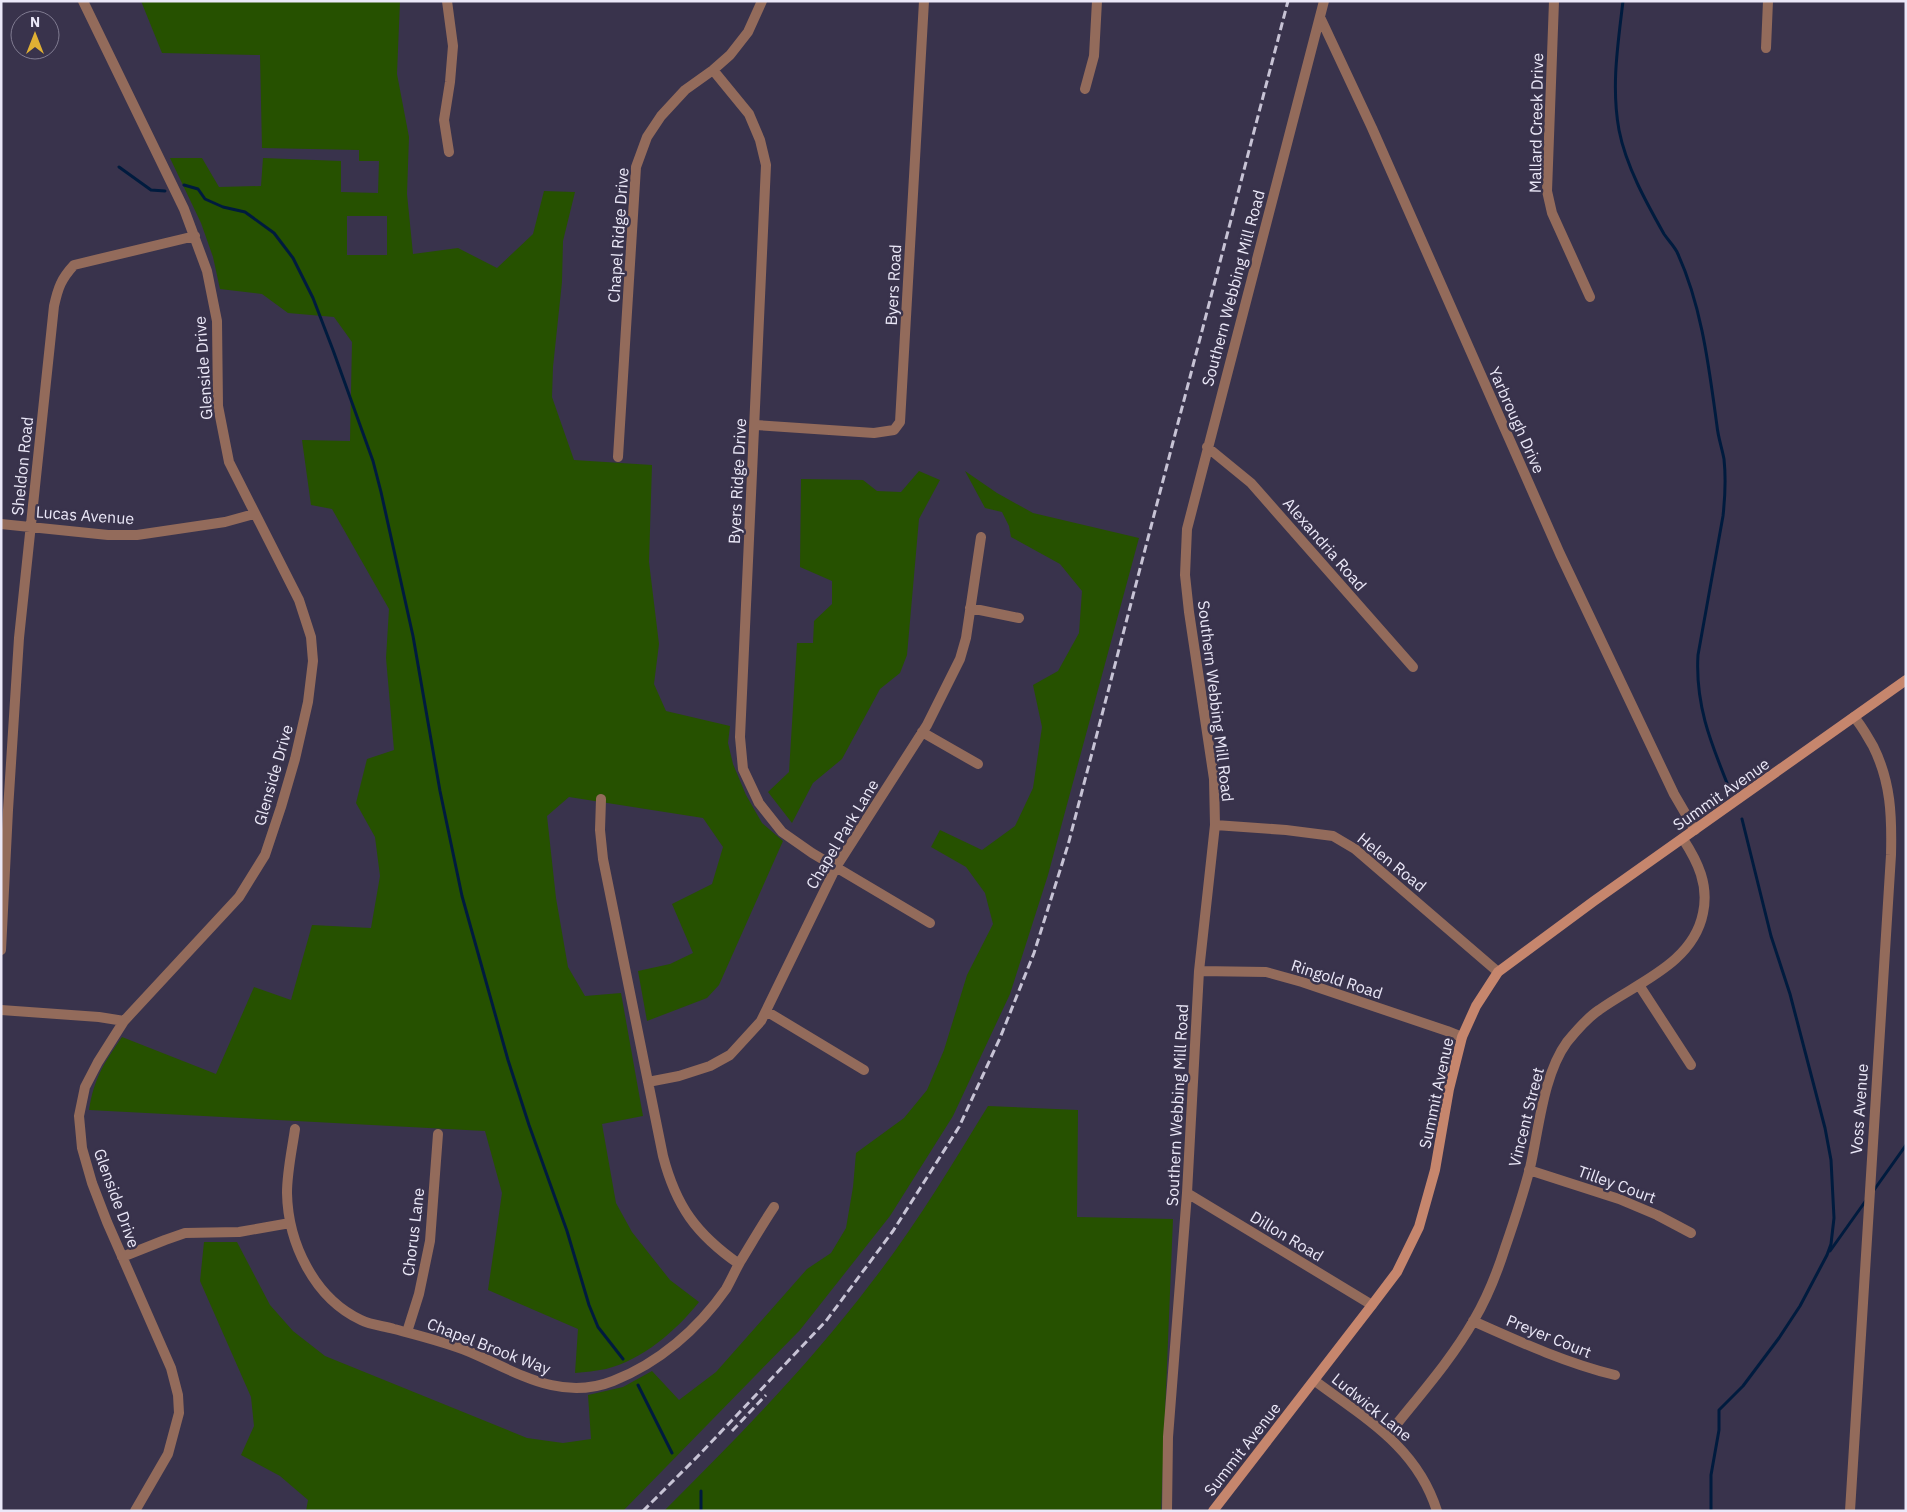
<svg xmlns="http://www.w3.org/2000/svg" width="1907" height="1512" font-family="'IBM Plex Sans',sans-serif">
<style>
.green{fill:#265100;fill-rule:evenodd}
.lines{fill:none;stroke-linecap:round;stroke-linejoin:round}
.stream{stroke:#001b3e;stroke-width:3}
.street{stroke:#936b5b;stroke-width:10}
.secondary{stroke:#c6866d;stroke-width:10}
.rail{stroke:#c7c3d5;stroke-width:3;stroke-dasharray:8 4;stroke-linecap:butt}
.labels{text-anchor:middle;stroke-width:5;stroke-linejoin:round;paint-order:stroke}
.street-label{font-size:16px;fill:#ebe8f8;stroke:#39334c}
</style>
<rect width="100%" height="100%" fill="#39334c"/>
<path class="green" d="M 141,1 L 400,1 L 397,74 L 409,137 L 407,194 L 413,254 L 458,248 L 497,268 L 533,234 L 544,191 L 575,192 L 563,241 L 562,282 L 553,367 L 552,397 L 574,460 L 652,465 L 649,562 L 659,644 L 654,684 L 666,711 L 730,726 L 728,743 L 733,764 L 746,795 L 762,823 L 783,841 L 719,985 L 707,998 L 647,1021 L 638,971 L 670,964 L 693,953 L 672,904 L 712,884 L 723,847 L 703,818 L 569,797 L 547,816 L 556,898 L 568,967 L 585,996 L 621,993 L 643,1116 L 602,1124 L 616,1203 L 632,1232 L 670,1280 L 699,1302 C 676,1331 642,1360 606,1369 C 596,1371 585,1372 575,1373 L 578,1329 L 488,1290 L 502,1193 L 485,1131 L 89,1110 C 94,1078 104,1063 122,1037 L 216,1074 L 254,987 L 291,1000 L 312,925 L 371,928 L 380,876 L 375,837 L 356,803 L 367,759 L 394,750 L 386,658 L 389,609 L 332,509 L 311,505 L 302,440 L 350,441 L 352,342 L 334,317 L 288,313 L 262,294 L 220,289 L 213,257 L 201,223 L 170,158 L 202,158 L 219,187 L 261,186 L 263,158 L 341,161 L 341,192 L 378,193 L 379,161 L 359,161 L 359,150 L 262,148 L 260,55 L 162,53 ZM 347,216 L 387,216 L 387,255 L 347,255 Z
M 919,471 L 940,480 L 919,519 L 907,655 L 900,673 L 880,689 L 842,759 L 813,783 L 792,823 L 768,792 L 789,772 L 797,643 L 813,643 L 814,621 L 832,604 L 832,581 L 800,567 L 801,479 L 863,480 L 877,491 L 901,492 Z
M 965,471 L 997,493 L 1033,513 L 1139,538 L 1048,875 L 1010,994 L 953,1116 L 890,1216 L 800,1330 L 623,1511 L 306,1511 L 308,1500 L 280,1476 L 241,1455 L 254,1426 L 251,1397 L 200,1281 L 204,1242 L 237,1242 L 270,1305 L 293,1331 L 325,1356 L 527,1438 L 563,1443 L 591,1439 L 588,1395 L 623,1387 L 652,1371 L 679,1400 L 716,1372 L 807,1269 L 831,1253 L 846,1228 L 853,1187 L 856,1153 L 904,1118 L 927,1090 L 944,1050 L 967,975 L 993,924 L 985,893 L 966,867 L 931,847 L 940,830 L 982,850 L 1015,826 L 1033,788 L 1042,727 L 1033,685 L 1058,671 L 1079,633 L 1082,591 L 1060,564 L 1011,537 L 1009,526 L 1002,512 L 985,508 Z
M 988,1106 L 1078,1110 L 1077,1217 L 1173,1219 L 1161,1511 L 664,1511 C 737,1438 809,1365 871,1283 C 915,1227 951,1166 988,1106 Z"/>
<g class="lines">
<path class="stream" d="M 1623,1 C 1618,44 1611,86 1619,130 C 1626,166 1646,202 1664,234 C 1668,240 1674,246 1677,252 C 1702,306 1709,368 1717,426 C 1718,437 1722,448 1724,459 C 1726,478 1725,498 1723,516 L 1698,655 C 1695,705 1711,743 1729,788
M 119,167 L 151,190 L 165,191
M 184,185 L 198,189 L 205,199 L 223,207 L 245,212 L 274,233 L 293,258 L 313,298 L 333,350 L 373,461 L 381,492 L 413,636 L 440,791 L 462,896 L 508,1060 L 529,1125 L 567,1231 L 589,1305 L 598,1327 L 623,1359
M 1874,1190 L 1906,1145
M 1830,1251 L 1867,1199
M 638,1385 L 672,1453
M 701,1491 L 701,1511
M 1711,1511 L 1711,1475 L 1719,1430 L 1719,1410 L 1743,1386 L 1779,1338 L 1800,1306 L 1827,1255 L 1831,1244 L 1834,1218 L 1831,1160 L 1825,1128 L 1790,994 L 1771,936 L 1742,819"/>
<path class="street" d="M 83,1 L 184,209 L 207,271 L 217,321 L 218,406 L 229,462 L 299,600 L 311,637 L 313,661 L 308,702 L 295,759 L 281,807 L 265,855 L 239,897 L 124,1021 L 98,1062 L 85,1087 L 79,1116 L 82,1148 L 92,1183 L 107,1222 L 171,1368 L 178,1395 L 179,1413 L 168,1454 L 135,1511
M 447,1 L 453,46 L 450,82 L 444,120 L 449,152
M 1554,1 L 1547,191 L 1552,213 L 1590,297
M 1320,17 L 1372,128 L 1560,554 L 1674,794 L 1695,830
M 1766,48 L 1768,1
M 713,70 L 749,114 L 760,140 L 766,165 L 740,737 L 743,769 L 759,803 L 782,832 L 812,853 L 930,923
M 1085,89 L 1094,56 L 1097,1
M 755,425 L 874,433 L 894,430 L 900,422 L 924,1
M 1207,447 L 1251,483 L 1413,667
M 618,457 L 636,167 L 647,137 L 661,116 L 685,90 L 713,70 L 730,55 L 748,32 L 762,1
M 1,524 L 108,535 L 137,535 L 225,522 L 254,514
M 970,608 L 1019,618
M 922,732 L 978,764
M 601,799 L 600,830 L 603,859 L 663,1156 C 676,1206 696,1234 739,1264
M 1215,825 L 1286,830 L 1333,836 L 1355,849 L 1498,972
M 1,950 L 8,810 L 19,638 L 54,306 C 58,288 61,279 74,265 L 195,236
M 1199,971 L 1266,972 L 1302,982 L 1447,1031 L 1462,1037
M 1639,985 L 1691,1065
M 1,1010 L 99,1017 L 124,1021
M 766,1011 L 864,1070
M 648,1082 L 679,1076 L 710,1066 L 730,1055 L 761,1021 L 836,867 L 927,725 L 960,659 L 966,638 L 981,537
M 295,1129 C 292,1150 287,1172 287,1193 C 288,1243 314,1298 361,1320 C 371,1325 384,1326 394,1329 C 420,1336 445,1342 470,1352 C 517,1372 560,1402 613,1381 C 659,1363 698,1329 726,1289 C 731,1280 735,1271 740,1262 C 751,1244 762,1225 774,1207
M 1529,1170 L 1619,1199 L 1657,1215 L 1691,1233
M 1187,1193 L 1372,1305
M 122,1257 L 165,1240 L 185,1233 L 239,1232 L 290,1223
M 1473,1321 C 1520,1342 1566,1363 1615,1375
M 407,1332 L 419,1294 L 430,1241 L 438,1134
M 1315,1381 C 1366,1419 1417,1447 1437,1511
M 1388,1435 C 1417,1398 1450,1362 1474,1320 C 1487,1298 1497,1273 1505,1248 C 1514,1222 1523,1195 1530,1168 C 1539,1129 1543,1075 1567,1042 C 1576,1031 1587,1018 1599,1010 C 1636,983 1693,964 1703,913 C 1709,885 1698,862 1683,839
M 1167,1511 L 1168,1437 L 1187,1193 L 1199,971 L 1215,825 L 1214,779 L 1189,612 L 1185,575 L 1187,529 L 1324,1
M 1850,1511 L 1891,855 C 1892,816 1891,782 1873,746 C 1867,736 1862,726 1854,717"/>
<path class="secondary" d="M 1213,1511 L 1372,1305 L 1397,1272 L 1419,1227 L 1435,1170 L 1449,1089 L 1462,1037 L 1476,1006 L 1498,972 L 1594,901 L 1906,680"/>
<path class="rail" d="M 732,1431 L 766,1395
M 643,1511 L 700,1454 L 826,1321 L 893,1231 L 959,1127 L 1000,1038 L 1034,953 L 1068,845 L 1288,1"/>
</g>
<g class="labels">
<g class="street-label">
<text transform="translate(1536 123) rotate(-89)" y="6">Mallard Creek Drive</text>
<text transform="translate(618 235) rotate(-86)" y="6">Chapel Ridge Drive</text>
<text transform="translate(893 285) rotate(-87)" y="6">Byers Road</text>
<text transform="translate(1233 288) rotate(-75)" y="6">Southern Webbing Mill Road</text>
<text transform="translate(203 368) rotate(-94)" y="6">Glenside Drive</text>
<text transform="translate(1517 420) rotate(66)" y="6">Yarbrough Drive</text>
<text transform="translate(22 466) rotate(-84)" y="6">Sheldon Road</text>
<text transform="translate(737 481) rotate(-87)" y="6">Byers Ridge Drive</text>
<text transform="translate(85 515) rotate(4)" y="6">Lucas Avenue</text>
<text transform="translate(1325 544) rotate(49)" y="6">Alexandria Road</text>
<text transform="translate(1216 701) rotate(83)" y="6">Southern Webbing Mill Road</text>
<text transform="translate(273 775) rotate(-74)" y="6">Glenside Drive</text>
<text transform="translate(1721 794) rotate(-35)" y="6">Summit Avenue</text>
<text transform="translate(842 834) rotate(-59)" y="6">Chapel Park Lane</text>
<text transform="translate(1392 862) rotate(39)" y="6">Helen Road</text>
<text transform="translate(1337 979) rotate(18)" y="6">Ringold Road</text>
<text transform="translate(1436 1093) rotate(-78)" y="6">Summit Avenue</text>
<text transform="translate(1177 1105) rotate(-87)" y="6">Southern Webbing Mill Road</text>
<text transform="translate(1859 1109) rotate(-86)" y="6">Voss Avenue</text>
<text transform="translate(1526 1117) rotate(-76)" y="6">Vincent Street</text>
<text transform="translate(1617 1184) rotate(20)" y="6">Tilley Court</text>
<text transform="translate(117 1198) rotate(70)" y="6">Glenside Drive</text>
<text transform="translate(413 1232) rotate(-83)" y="6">Chorus Lane</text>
<text transform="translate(1287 1236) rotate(31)" y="6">Dillon Road</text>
<text transform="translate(1549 1336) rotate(22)" y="6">Preyer Court</text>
<text transform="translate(489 1346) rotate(21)" y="6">Chapel Brook Way</text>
<text transform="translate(1372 1407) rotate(39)" y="6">Ludwick Lane</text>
<text transform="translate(1242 1449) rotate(-52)" y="6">Summit Avenue</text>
</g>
</g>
<rect width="1907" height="1512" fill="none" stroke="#ebe8f8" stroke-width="5"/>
<g transform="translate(35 35)"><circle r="24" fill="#39334c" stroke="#807b91"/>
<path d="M0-4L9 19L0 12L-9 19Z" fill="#e0b034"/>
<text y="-8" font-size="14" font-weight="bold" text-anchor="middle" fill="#ebe8f8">N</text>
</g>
</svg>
